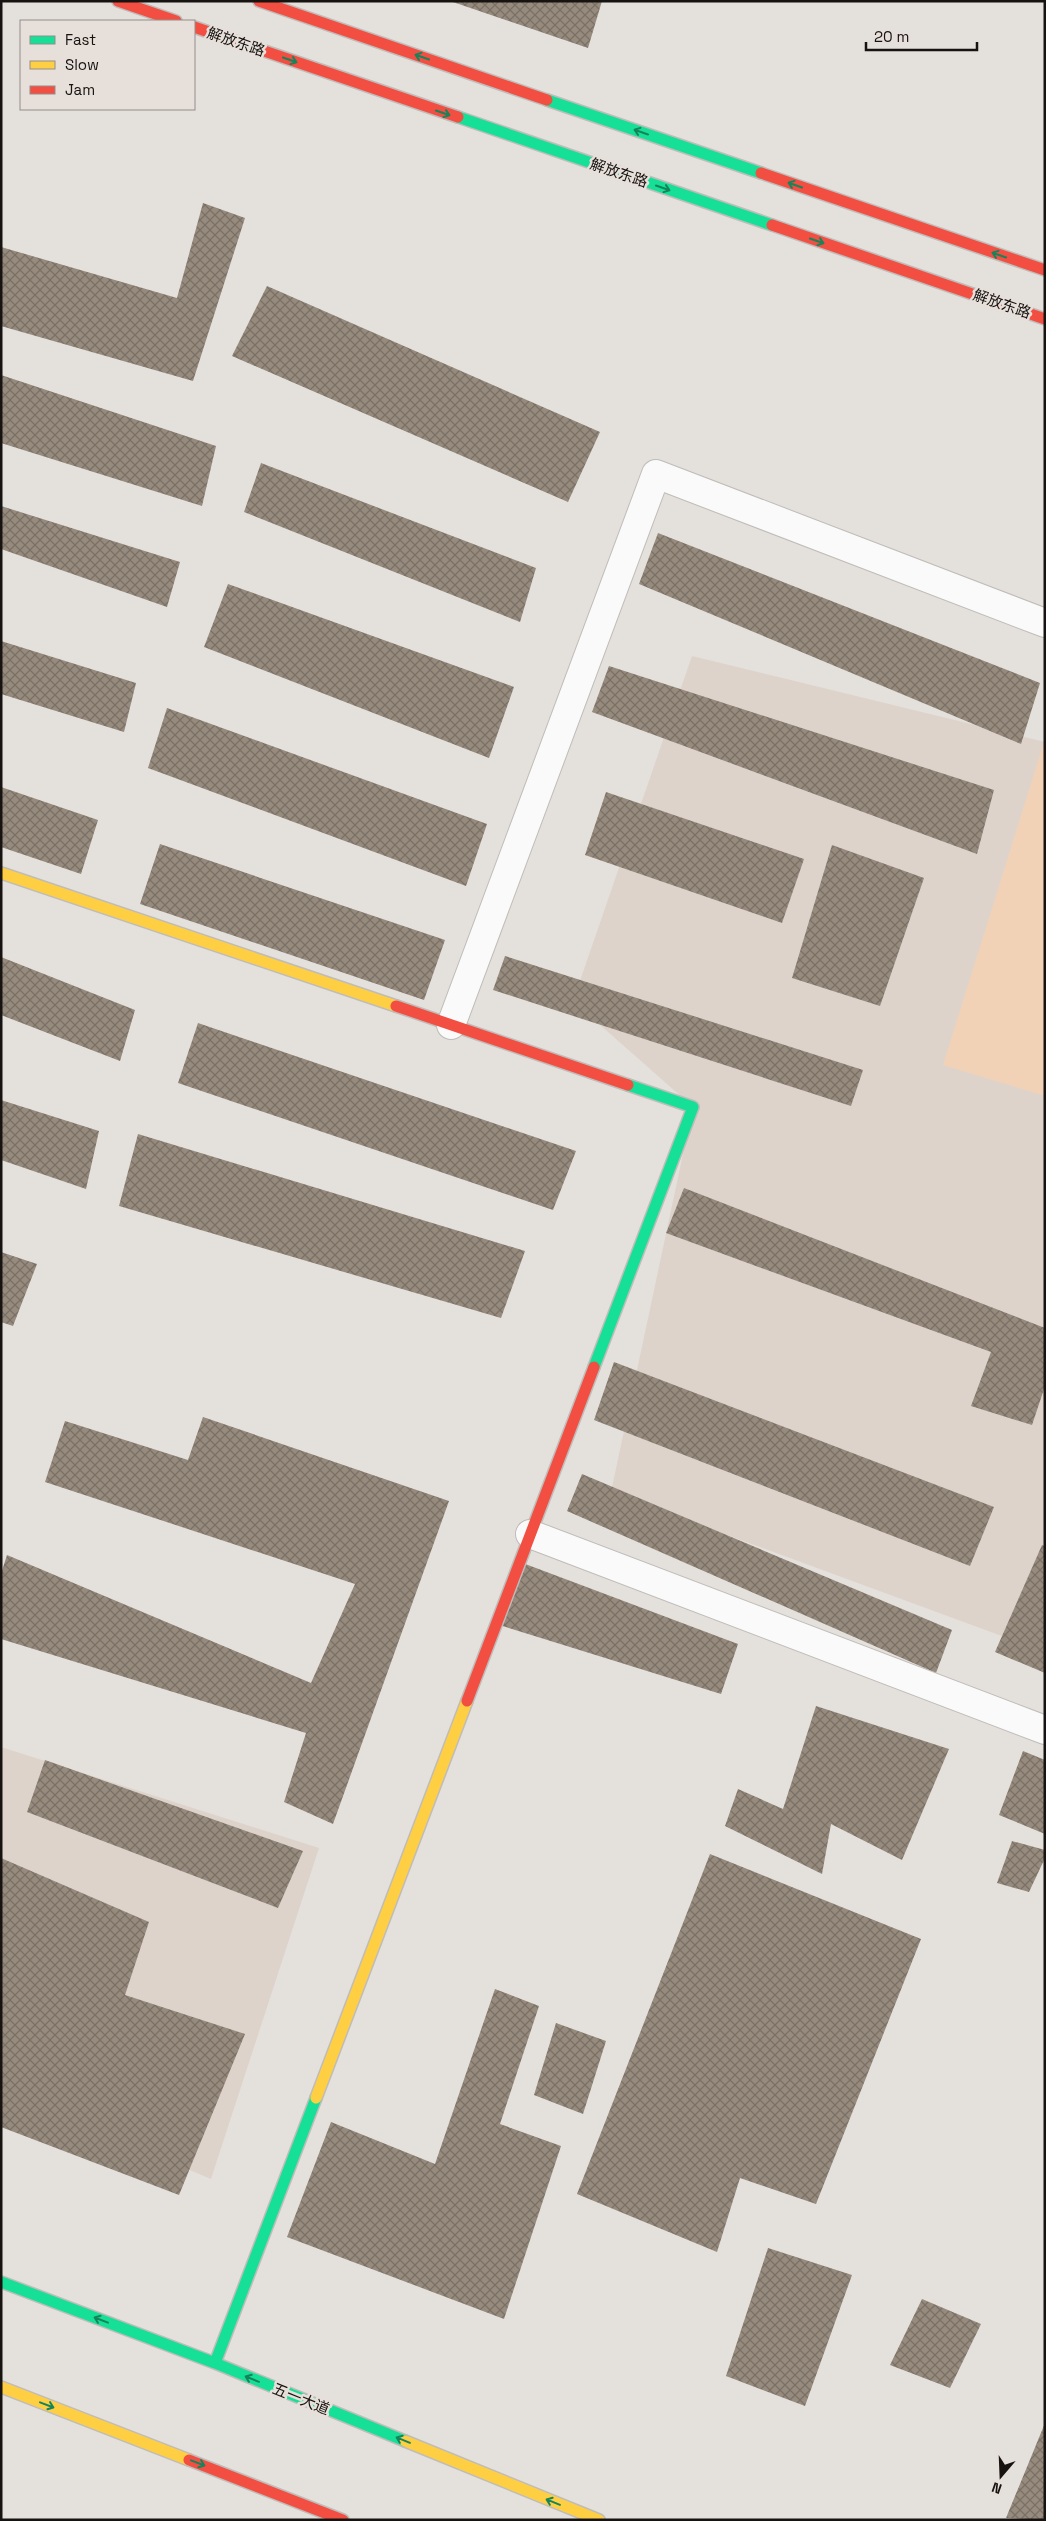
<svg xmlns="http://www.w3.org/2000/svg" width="1046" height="2521" font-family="'Space Grotesk','Noto Sans SC',sans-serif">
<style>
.built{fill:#ddd3cb}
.garden{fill:#f1d2b7}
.building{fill:url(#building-cross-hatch)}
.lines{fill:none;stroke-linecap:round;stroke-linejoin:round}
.street-casing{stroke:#bfbcb9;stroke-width:30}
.fast-casing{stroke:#bfbcb9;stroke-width:14}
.slow-casing{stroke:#bfbcb9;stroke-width:14}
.jam-casing{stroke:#bfbcb9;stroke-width:14}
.street{stroke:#fbfafa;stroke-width:28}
.fast{stroke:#16e098;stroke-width:11}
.slow{stroke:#ffcf43;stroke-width:11}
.jam{stroke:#f24e42;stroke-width:11}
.oneway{stroke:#16845b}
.labels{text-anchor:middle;stroke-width:5;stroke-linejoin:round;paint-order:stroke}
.street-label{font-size:15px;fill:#161311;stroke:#e7dfd9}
</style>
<defs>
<pattern id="building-cross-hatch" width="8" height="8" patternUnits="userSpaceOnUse" patternTransform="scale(1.25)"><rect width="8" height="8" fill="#978b7e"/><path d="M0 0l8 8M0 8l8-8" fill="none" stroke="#7a7066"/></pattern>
</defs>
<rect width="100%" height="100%" fill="#e4e0dc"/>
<path class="built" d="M 692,656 L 1045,742 L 1045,1652 L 611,1492 L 693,1107 L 573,1001 Z
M 1,1747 L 319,1848 L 211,2179 L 1,2090 Z"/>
<path class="garden" d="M 1044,742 L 1045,742 L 1045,1096 L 943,1065 Z"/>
<path class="building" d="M 450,1 L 602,1 L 588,48 Z
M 203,203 L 245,218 L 193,381 L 1,326 L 1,247 L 177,298 Z
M 267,286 L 600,432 L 568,502 L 232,356 Z
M 1,375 L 216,446 L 202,506 L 1,443 Z
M 261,463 L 536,568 L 520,622 L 244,512 Z
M 1,506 L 180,562 L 167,607 L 1,549 Z
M 658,533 L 1040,683 L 1021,744 L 639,584 Z
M 228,584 L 514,687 L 489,758 L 204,647 Z
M 1,641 L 136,683 L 124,732 L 1,694 Z
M 609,666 L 994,790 L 977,854 L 592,712 Z
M 167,708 L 487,824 L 466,886 L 148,768 Z
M 1,787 L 98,820 L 81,874 L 1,847 Z
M 606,792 L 804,859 L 782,923 L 585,855 Z
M 160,844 L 445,940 L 424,1000 L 140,904 Z
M 832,845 L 924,878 L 880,1006 L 792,978 Z
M 505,956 L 863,1070 L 851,1106 L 493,990 Z
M 1,957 L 135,1010 L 120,1061 L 1,1015 Z
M 198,1023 L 576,1151 L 553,1210 L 178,1083 Z
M 1,1100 L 99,1131 L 86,1189 L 1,1160 Z
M 138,1134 L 525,1251 L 501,1318 L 119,1206 Z
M 684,1188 L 1045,1328 L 1045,1386 L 1032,1425 L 971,1406 L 991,1352 L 666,1233 Z
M 1,1252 L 37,1264 L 13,1326 L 1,1322 Z
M 614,1362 L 994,1507 L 970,1566 L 594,1420 Z
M 203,1417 L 449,1501 L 333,1824 L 284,1802 L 306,1733 L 1,1639 L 1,1574 L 7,1555 L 311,1683 L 355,1584 L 45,1482 L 65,1421 L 188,1460 Z
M 582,1474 L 952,1630 L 936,1673 L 567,1511 Z
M 1042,1545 L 1045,1546 L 1045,1673 L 995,1652 Z
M 520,1562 L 738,1644 L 721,1694 L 496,1624 Z
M 816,1706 L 949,1749 L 902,1860 L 831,1824 L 822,1874 L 725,1826 L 738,1789 L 783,1809 Z
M 1023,1751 L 1045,1760 L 1045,1834 L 999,1815 Z
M 45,1760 L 303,1851 L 278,1908 L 27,1812 Z
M 1012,1841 L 1045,1850 L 1045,1858 L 1029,1892 L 997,1883 Z
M 710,1854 L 921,1939 L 816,2204 L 740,2178 L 717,2252 L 577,2194 Z
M 1,1858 L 149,1922 L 125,1995 L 245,2034 L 179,2195 L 1,2127 Z
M 495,1989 L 539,2006 L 500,2124 L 561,2146 L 504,2319 L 287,2237 L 331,2122 L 435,2164 Z
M 556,2023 L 606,2041 L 583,2114 L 534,2095 Z
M 768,2248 L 852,2275 L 805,2406 L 726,2376 Z
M 922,2299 L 981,2324 L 950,2388 L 890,2365 Z
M 1045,2423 L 1045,2520 L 1006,2518 Z"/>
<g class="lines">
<g class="street-casing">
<path id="street" d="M 451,1025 L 656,474 L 1045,623
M 530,1534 L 1045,1730"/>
</g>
<g class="fast-casing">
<path id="fast" d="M 547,100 L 761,173
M 458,117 L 772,225
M 594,1367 L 693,1107 L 628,1085
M 1,2282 L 215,2363 L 405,2441
M 215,2363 L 316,2098"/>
</g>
<g class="slow-casing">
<path id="slow" d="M 1,873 L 396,1006
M 316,2098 L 467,1701
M 1,2387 L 189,2460
M 405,2441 L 599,2520"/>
</g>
<g class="jam-casing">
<path id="jam" d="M 118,1 L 176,21
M 259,1 L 547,100
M 194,27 L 458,117
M 761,173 L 1045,270
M 772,225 L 1045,319
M 396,1006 L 628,1085
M 467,1701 L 594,1367
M 189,2460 L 343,2520"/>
</g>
<use href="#street" class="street"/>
<use href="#fast" class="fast"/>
<use href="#slow" class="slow"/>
<use href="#jam" class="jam"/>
</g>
<defs><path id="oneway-shaft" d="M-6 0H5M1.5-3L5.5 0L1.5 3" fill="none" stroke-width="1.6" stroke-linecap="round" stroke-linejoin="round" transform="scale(1.25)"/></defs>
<g class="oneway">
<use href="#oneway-shaft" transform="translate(422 57) rotate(-161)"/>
<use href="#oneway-shaft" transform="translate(290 60) rotate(19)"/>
<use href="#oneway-shaft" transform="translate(443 113) rotate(19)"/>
<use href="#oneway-shaft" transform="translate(641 132) rotate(-161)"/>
<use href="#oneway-shaft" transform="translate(795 185) rotate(-161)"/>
<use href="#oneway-shaft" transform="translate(663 188) rotate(19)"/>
<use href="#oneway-shaft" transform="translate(817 241) rotate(19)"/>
<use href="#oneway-shaft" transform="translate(999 255) rotate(-161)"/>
<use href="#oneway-shaft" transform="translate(101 2320) rotate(-159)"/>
<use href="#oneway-shaft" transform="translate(252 2379) rotate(-158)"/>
<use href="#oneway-shaft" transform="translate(47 2405) rotate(21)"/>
<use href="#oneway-shaft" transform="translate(403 2440) rotate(-158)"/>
<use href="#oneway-shaft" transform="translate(198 2463) rotate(21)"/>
<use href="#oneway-shaft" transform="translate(553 2502) rotate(-158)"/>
</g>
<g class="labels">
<g class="street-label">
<text transform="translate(236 42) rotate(19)" y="5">解放东路</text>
<text transform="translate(619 173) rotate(19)" y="5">解放东路</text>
<text transform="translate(1002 304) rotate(19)" y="5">解放东路</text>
<text transform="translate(301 2399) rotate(22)" y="5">五一大道</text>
</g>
</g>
<rect width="1046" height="2521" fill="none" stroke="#161311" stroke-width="5"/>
<rect x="20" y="20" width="175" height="90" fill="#e7dfd9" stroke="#938d89"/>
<rect x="30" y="36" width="25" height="8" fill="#16e098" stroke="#938d89"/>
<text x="65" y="45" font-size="15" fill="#161311">Fast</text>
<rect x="30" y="61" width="25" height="8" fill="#ffcf43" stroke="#938d89"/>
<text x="65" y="70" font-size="15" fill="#161311">Slow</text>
<rect x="30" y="86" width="25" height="8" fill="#f24e42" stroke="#938d89"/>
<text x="65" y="95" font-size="15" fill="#161311">Jam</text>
<g transform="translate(1001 2476) rotate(199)" stroke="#e7dfd9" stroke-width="4" paint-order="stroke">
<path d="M0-4L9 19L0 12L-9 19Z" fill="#161311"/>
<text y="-8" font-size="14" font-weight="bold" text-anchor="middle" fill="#161311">N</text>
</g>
<path d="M866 42v8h111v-8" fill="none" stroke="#161311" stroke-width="2.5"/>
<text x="874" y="42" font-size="15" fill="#161311" stroke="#e7dfd9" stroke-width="4" paint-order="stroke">20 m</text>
</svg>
